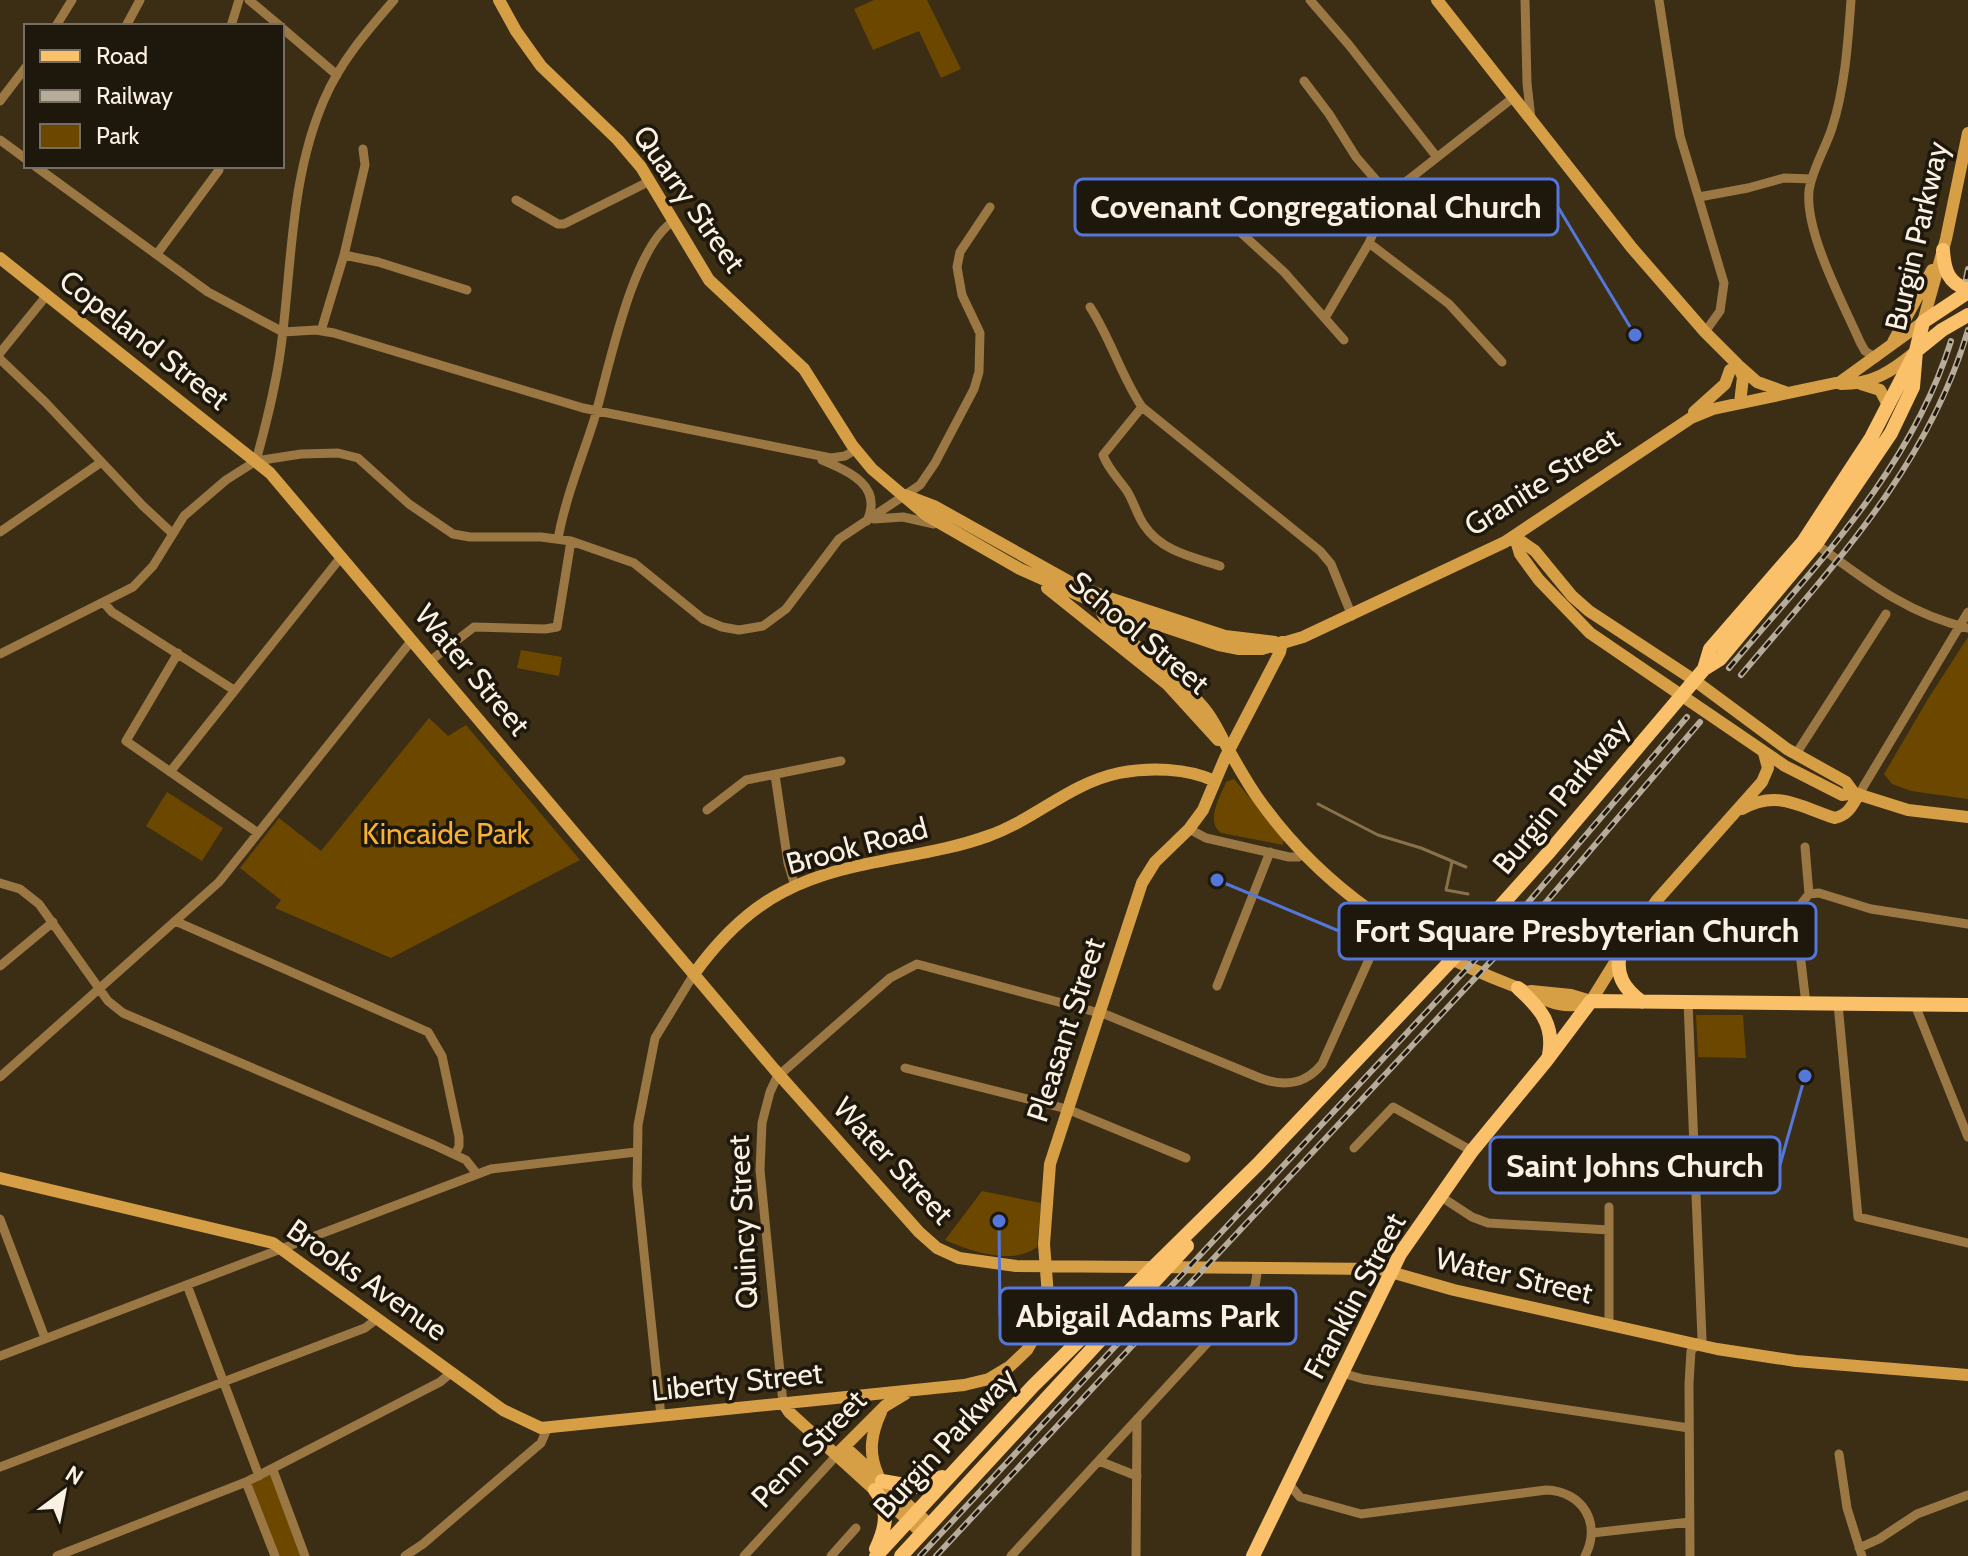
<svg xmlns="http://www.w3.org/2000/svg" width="1968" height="1556" font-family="Cabin,sans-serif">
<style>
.green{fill:#6b4700}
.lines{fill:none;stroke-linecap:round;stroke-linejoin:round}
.stream{stroke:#89724b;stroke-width:3}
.street{stroke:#9a7743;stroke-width:9}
.secondary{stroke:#d69f46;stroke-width:12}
.primary{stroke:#fbc16a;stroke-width:14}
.rail-casing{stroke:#b7ab99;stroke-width:6}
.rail{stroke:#1e170c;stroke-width:3;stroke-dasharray:9;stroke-linecap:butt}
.labels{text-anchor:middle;stroke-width:7;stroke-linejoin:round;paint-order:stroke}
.street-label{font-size:30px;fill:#fbf1e2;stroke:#1e170c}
.park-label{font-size:30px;fill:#f6b136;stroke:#1e170c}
.leader{fill:none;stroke:#5477da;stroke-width:3}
.callout-dot{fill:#5477da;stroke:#1e170c;stroke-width:3}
.callout{fill:#1e170c;stroke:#5477da;stroke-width:3}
.callout-label{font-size:32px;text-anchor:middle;font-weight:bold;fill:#fbf1e2}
</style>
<rect width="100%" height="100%" fill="#3c2d15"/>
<path class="green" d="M 874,0 L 927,0 L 961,69 L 941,78 L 919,31 L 873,50 L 854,9 Z
M 1968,637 L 1968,799 L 1911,791 L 1892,784 L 1884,774 L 1928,699 Z
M 521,650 L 562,657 L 559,676 L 517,668 Z
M 429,718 L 448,736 L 466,725 L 580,860 L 391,958 L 275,908 L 281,900 L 240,868 L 279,818 L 321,851 Z
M 1234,779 L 1284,838 L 1283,845 L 1221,833 C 1205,820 1220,798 1226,782 Z
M 167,792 L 223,828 L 202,861 L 146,826 Z
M 1696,1015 L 1743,1015 L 1746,1058 L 1698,1057 Z
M 982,1191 L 1041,1203 L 1037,1247 C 1013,1266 970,1251 945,1240 Z
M 273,1470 L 305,1556 L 275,1556 L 246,1482 Z"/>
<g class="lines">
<path class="stream" d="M 1318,804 L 1378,835 L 1421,848 L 1466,867
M 1452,862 L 1446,890 L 1468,894"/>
<path class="street" d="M 249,0 L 280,26
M 1310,0 L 1349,45 L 1436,156
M 1525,0 L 1527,83 L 1531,119
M 1659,0 L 1680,136 L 1724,283 L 1720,311 L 1705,332
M 1851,0 C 1848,42 1845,88 1832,128 C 1826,147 1811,172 1809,191 C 1805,233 1843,303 1860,342 L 1865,351 L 1876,358
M 56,26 L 72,0
M 126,26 L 140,0
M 231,26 L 239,0
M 282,28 L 337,75
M 1304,81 L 1329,114 L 1356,157 L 1389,195
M 0,101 L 26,67
M 0,140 L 26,159
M 35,166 L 208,292 L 283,332 L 316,330 L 334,333 L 583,408 L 831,458 L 845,456 L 855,450
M 1169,186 L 1191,193 L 1204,199 L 1284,272 L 1344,340
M 1699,197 L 1748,188 L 1784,178 L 1812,179
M 516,200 L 558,224 L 564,224 L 650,181
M 1369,243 L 1449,304 L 1502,362
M 157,254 L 219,170
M 344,255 L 378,262 L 467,290
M 1090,307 C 1111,339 1121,376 1142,407 L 1320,551 L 1331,564 L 1352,616
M 1325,318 L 1369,243 L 1389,195 L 1514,97
M 321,331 L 344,255 L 365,165 L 363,149
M 0,353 L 47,295
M 0,359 L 46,403 L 143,506 L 172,533
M 1142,407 L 1103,455 C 1108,469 1119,479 1127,491 C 1134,502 1137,515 1144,525 C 1161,551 1192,557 1220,566
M 822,460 C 850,472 883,486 867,521
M 256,461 C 266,424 276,386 281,347 C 292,265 290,178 324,100 C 340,62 367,31 394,0
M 874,519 L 903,517 L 934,524
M 0,532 L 100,463
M 558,539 C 565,499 582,458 594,420 C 608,373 632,246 674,221
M 1816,544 C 1865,580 1907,614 1968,628
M 104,603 L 112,612 L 234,690
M 178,653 L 126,741 L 258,833
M 0,654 L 133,587 L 153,566 L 184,516 L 226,480 L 256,461 L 301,454 L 338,453 L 358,458 L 409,504 L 453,534 L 470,537 L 541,537 L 571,541 L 634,563 L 703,619 L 722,627 L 739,630 L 763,626 L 786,609 L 839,539 L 920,485 L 935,463 L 974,389 L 979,372 L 980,333 L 962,295 L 957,267 L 960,252 L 990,207
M 430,661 L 474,627 L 545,629 L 557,627 L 571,541
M 1796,754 L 1886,614
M 170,772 L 341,557
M 775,775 L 788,863 L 795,886
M 1859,794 L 1968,612
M 707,810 L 746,780 L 841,761
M 1189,829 L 1206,838 L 1289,857 L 1298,857 L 1305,853
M 1805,847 L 1809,894 L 1798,908 L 1796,919 L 1806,1004
M 0,883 L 20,889 L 39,904 L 108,1001 L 123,1013 L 434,1145 L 466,1160 L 477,1174
M 1809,894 L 1819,893 L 1871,909 L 1968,924
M 175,921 L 428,1032 L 442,1056 L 459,1137 L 459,1146 L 455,1155
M 0,966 L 53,922
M 1217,986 L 1270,852
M 1688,1002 L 1702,1339 L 1691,1351 L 1689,1384 L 1690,1556
M 1838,1004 L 1858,1217 L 1968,1243
M 1915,1005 L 1968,1137
M 905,1068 L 1067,1109 L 1186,1158
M 0,1077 L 219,882 L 412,640
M 1354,1148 L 1393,1107 L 1472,1151
M 1440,1196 L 1472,1217 L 1488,1223 L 1609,1230
M 1609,1207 L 1609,1326
M 0,1219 L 45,1338
M 187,1285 L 259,1476
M 0,1356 L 491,1169 L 636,1152
M 1342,1373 L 1363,1379 L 1689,1428
M 783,1403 L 760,1170 L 762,1123 L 770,1092 L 777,1077 L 890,978 L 917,964 L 1107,1015 L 1260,1078 C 1284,1087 1305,1085 1322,1064 L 1375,946 L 1389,924
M 661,1416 L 637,1186 L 638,1125 L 655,1038 L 694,974
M 1839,1454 L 1847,1508 L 1862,1556
M 1099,1461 L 1137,1476
M 0,1467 L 365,1328 L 378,1318
M 273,1470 L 305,1556
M 246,1482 L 275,1556
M 1288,1483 L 1300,1497 L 1361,1514 L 1546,1490 C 1583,1491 1602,1524 1585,1556
M 1592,1533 L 1690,1522
M 1859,1548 L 1879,1539 L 1917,1514 L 1968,1495
M 57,1556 L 246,1482 L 440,1382 L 452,1372
M 405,1556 L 423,1544 L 541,1443 L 547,1429
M 744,1556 L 837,1455
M 831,1556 L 856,1528
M 1011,1556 L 1245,1302 L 1255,1286 L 1258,1267
M 1136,1556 L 1137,1419"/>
<path class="secondary" d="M 499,0 L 516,31 L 541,66 L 618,140 L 641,167 L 709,280 L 804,369 L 852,445 L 872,469 L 926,515 L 1020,569 L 1103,606 L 1219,645 L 1239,649 L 1262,649 L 1303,637 L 1505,542 L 1691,418 L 1713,409 L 1840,382 L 1923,322 L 1946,239 L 1968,133
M 1437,0 L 1632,248 L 1705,332 L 1737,364 L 1743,377 L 1740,403
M 0,258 L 270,473 L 774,1069 L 919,1232 L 937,1248 L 959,1258 L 1016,1266 L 1380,1269 L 1454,1290 L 1717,1349 L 1796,1361 L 1968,1375
M 1893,342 L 1932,270
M 1739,366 L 1757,382 L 1785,392
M 1841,384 C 1872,384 1891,372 1914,353
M 1861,384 L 1880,390 L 1888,405
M 1694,412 L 1725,384 L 1730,370
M 905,495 L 934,506 L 1070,582 L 1106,597 L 1225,636 L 1275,642
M 1515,537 L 1520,554 L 1539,580 L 1590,633 L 1785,766 L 1842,795 L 1854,793 L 1908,810 L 1968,817
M 1515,537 L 1535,551 L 1572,596 L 1589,611 L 1694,680 L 1787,749 L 1846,782 L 1854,793
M 1047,588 L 1167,684 L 1218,740
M 1094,592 L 1102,600 L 1102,613 L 1108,623 C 1140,650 1176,674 1203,707 C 1216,722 1221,738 1231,754 C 1240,770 1249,786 1260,801 C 1322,888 1412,947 1511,985 C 1538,995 1561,1014 1591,1001
M 1742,809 C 1778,789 1800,807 1835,818 C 1848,815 1852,806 1859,794
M 694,974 C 717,942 748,910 783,892 C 846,858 922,860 988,836 C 1036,819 1068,784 1119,773 C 1150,767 1187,768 1215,781
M 1531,991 L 1571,995 L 1591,1001
M 1591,1001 L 1627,943 L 1657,900 L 1762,782 L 1768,768 L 1764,753
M 0,1178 L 273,1243 L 503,1410 L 541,1428 L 964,1385 L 989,1379 L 1009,1367 L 1027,1350 L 1041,1325 L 1048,1296 L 1044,1244 L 1050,1164 L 1142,883 L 1155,862 L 1189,829 L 1203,810 L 1225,758 L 1280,652 L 1282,642
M 783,1403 L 789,1412 L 922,1533
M 845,1447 L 930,1525
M 841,1450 L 885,1406 L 905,1394
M 878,1475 C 868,1453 871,1434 881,1412"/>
<path class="primary" d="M 1943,250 C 1944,269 1948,284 1968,289
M 1704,669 L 1710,649 L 1803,542 L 1871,438 L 1916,351 L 1942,330 L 1968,315
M 1620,953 C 1615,975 1624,989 1642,1002
M 1518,988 C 1539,1007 1555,1024 1549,1055
M 882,1481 L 917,1487 L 942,1477
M 875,1490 C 890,1509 886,1528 876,1549
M 876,1556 L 1033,1386 L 1258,1164 L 1462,949 L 1550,851 L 1704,669 L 1720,659 L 1816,544 L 1891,433 L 1913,387 L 1916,351 L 1923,322 L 1968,292
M 901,1556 L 1187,1246
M 1253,1556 L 1400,1254 L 1472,1151 L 1546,1061 L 1591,1001 L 1968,1005"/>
<g class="rail-casing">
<path id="rail" d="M 1966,279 L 1968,269
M 1729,668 C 1814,567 1911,470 1951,341
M 1741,675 C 1831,568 1928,467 1968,330
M 920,1556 L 1526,905 L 1687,717
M 936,1556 L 1547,901 L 1700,722"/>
</g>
<use href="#rail" class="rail"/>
</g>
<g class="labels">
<g class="street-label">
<text transform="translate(689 199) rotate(55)" y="10">Quarry Street</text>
<text transform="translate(1917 236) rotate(-77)" y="10">Burgin Parkway</text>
<text transform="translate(144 340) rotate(38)" y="10">Copeland Street</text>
<text transform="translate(1542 482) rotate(-32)" y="10">Granite Street</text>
<text transform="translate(1139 633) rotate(40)" y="10">School Street</text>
<text transform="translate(472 670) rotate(50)" y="10">Water Street</text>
<text transform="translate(1561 796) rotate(-50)" y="10">Burgin Parkway</text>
<text transform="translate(857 846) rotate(-15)" y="10">Brook Road</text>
<text transform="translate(1066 1030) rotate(-72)" y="10">Pleasant Street</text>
<text transform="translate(893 1161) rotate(47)" y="10">Water Street</text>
<text transform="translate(743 1222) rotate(-93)" y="10">Quincy Street</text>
<text transform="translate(1514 1276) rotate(13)" y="10">Water Street</text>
<text transform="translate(367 1280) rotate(35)" y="10">Brooks Avenue</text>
<text transform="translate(1355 1296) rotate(-62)" y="10">Franklin Street</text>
<text transform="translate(737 1382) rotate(-6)" y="10">Liberty Street</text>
<text transform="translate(945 1443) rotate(-47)" y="10">Burgin Parkway</text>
<text transform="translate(809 1449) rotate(-46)" y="10">Penn Street</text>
</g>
<g class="park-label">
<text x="446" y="844">Kincaide Park</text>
</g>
</g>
<path class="leader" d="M1635 335L1558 207M1217 880L1339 931M1805 1076L1780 1165M999 1221L1000 1316"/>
<g class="callout-dot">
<circle cx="1635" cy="335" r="8"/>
<circle cx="1217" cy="880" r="8"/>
<circle cx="1805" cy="1076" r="8"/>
<circle cx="999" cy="1221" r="8"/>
</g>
<g class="callout">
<rect x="1075" y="179" width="483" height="56" rx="8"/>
<rect x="1339" y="903" width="477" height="56" rx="8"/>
<rect x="1490" y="1137" width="290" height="56" rx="8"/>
<rect x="1000" y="1288" width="296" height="56" rx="8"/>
</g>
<g class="callout-label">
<text x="1316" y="218">Covenant Congregational Church</text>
<text x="1577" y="942">Fort Square Presbyterian Church</text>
<text x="1635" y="1177">Saint Johns Church</text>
<text x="1148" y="1327">Abigail Adams Park</text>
</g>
<rect x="24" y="24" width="260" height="144" fill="#1e170c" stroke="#766e62" stroke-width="2"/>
<rect x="40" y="50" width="40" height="12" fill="#fbc16a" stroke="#766e62" stroke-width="2"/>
<text x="96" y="64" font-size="24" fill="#fbf1e2">Road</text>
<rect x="40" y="90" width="40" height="12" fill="#b7ab99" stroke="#766e62" stroke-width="2"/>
<text x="96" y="104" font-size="24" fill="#fbf1e2">Railway</text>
<rect x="40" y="124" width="40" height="24" fill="#6b4700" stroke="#766e62" stroke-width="2"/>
<text x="96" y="144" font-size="24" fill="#fbf1e2">Park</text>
<g transform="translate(64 1492) rotate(32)" stroke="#1e170c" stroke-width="6" paint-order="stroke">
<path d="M0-6L14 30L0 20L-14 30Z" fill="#fbf1e2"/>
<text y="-12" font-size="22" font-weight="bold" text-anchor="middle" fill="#fbf1e2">N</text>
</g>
</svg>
